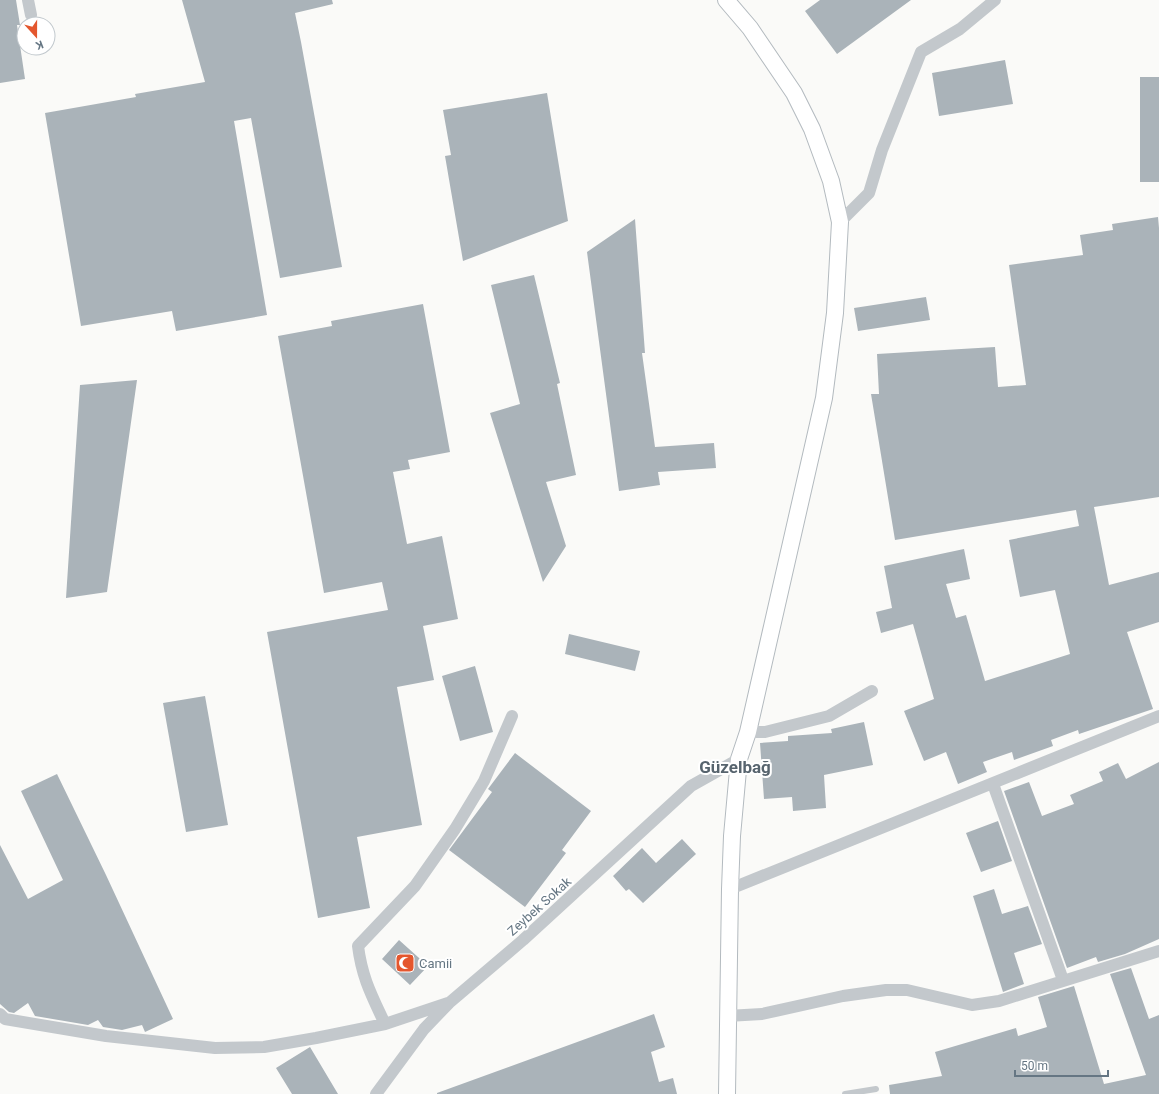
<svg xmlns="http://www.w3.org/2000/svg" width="1159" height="1094" font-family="Roboto,sans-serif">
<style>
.building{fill:#aab3b9}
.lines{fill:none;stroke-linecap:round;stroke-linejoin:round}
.secondary-casing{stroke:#b3babf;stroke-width:18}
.lane{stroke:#c3c8cc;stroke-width:6}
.street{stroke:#c3c8cc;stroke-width:12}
.secondary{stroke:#fff;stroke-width:16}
.labels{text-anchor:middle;stroke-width:4;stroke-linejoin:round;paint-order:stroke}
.street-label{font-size:13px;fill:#657683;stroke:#fff}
.poi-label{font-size:13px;fill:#657683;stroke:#fff;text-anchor:start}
.district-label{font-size:17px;font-weight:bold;fill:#57646e;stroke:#fff}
</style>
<rect width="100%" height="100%" fill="#fafaf8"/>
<path class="building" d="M 0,0 L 16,0 L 20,25 L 17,25 L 25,79 L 0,83 Z
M 182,0 L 332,0 L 333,4 L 295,13 L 301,42 L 342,267 L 280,278 L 251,118 L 234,121 L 267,315 L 176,331 L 172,311 L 81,326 L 45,113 L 136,97 L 135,94 L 205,82 Z
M 820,0 L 911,0 L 837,54 L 805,11 Z
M 1005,60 L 1013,104 L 939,116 L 932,73 Z
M 1140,77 L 1159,77 L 1159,182 L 1140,182 Z
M 547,93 L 568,221 L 463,261 L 445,156 L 451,155 L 443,110 Z
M 1158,217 L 1159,228 L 1159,497 L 1094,507 L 1109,585 L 1159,572 L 1159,622 L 1127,632 L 1153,709 L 1079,734 L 1078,730 L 1051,740 L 1053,746 L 1014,760 L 1012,752 L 983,762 L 987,772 L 958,784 L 946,752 L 924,761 L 904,711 L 934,699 L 913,624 L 881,633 L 876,612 L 892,608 L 884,566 L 964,549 L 970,579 L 946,584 L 956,618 L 966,615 L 985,681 L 1070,654 L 1055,590 L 1020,597 L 1009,540 L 1079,526 L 1076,510 L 895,540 L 871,394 L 879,394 L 877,354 L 995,347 L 998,387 L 1026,385 L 1009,265 L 1083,255 L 1080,235 L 1113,230 L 1112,224 Z
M 635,219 L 645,353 L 642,353 L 655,447 L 714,443 L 716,468 L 658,472 L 660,485 L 619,491 L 587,252 Z
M 534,275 L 560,383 L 557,384 L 576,475 L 546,482 L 566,546 L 543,582 L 490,413 L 520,404 L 491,285 Z
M 926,297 L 930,320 L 858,331 L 854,308 Z
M 423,304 L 450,452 L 408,460 L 410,469 L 393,472 L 407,544 L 442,536 L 458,619 L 423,626 L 434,680 L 397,687 L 422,825 L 357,837 L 370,908 L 318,918 L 267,632 L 388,610 L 382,582 L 324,593 L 278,336 L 332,326 L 331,321 Z
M 137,380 L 107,592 L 66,598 L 80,385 Z
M 569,634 L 640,651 L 635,671 L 565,654 Z
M 475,666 L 493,732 L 460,741 L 442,676 Z
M 205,696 L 228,825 L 186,832 L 163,703 Z
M 864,722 L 873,765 L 824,775 L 826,808 L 793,811 L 792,797 L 764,799 L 760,743 L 788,741 L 788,736 L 832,733 L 831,729 Z
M 515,753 L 591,811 L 562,850 L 566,853 L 525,907 L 449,850 L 492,792 L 488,789 Z
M 1159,762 L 1159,939 L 1125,954 L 1098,962 L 1096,957 L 1067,968 L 1004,791 L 1029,782 L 1042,816 L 1074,804 L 1070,795 L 1103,781 L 1099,772 L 1118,763 L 1126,779 Z
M 57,774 L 106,875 L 173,1019 L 145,1032 L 142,1025 L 122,1030 L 103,1027 L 98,1020 L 88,1025 L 35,1016 L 28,1003 L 14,1013 L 9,1012 L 0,1004 L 0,845 L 28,899 L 63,880 L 21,791 Z
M 998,821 L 1012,861 L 981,872 L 966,833 Z
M 682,839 L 696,854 L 643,903 L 629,889 L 626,891 L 613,876 L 642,848 L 656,863 Z
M 994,889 L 1002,914 L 1028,906 L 1042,944 L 1014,953 L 1024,984 L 1003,992 L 973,896 Z
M 399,940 L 428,966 L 410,985 L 382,959 Z
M 1131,968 L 1149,1019 L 1159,1015 L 1159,1094 L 890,1094 L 889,1085 L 942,1076 L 935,1052 L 1016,1028 L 1018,1036 L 1047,1027 L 1038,997 L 1074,986 L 1104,1084 L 1146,1075 L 1110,974 Z
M 654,1014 L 665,1047 L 651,1052 L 659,1082 L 673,1078 L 677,1094 L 437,1094 L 437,1093 Z
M 310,1047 L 338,1094 L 292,1094 L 276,1068 Z"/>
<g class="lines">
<g class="secondary-casing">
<path id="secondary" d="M 726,0 L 750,28 L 794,93 L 812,129 L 831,181 L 840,222 L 835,313 L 824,398 L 748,732 L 739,759 L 732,836 L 730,889 L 727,1094"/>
</g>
<path class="lane" d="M 845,1094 L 876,1089"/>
<path class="street" d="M 28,0 L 31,15
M 840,222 L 869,193 L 882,150 L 921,52 L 960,29 L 995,0
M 748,732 L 765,732 L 829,716 L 872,691
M 993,784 L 1063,980
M 730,889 L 1159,716
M 0,1014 L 5,1019 L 106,1036 L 215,1048 L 264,1047 L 316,1038 L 385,1024 L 448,1003
M 727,1016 L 762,1014 L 843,996 L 886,990 L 907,990 L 972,1005 L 999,1001 L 1159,951
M 385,1024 C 372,996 362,978 358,946 L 415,886 L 455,829 L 484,781 L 512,716
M 376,1094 L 424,1029 L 449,1003 L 523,940 L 691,786 L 739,759"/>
<use href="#secondary" class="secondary"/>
</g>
<defs>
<g id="mosque-square" transform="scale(1)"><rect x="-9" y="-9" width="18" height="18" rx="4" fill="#e4572e" stroke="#fff"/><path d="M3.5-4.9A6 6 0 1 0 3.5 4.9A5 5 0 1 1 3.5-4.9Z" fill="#fff"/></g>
</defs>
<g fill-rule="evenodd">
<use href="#mosque-square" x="405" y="963"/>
</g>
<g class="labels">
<g class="street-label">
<text transform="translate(539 906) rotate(-42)" y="5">Zeybek Sokak</text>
</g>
<g class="poi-label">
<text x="419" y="968">Camii</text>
</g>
<g class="district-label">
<text x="735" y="773">Güzelbağ</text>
</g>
</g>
<g transform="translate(36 36) rotate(159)"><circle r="19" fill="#ffffff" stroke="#c1c8cd"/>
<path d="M0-3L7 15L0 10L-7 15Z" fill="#e4572e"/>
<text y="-6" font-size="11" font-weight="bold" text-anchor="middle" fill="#657683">K</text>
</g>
<path d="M1015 1070v6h93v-6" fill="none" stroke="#657683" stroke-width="2"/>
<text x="1021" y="1070" font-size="12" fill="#657683" stroke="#ffffff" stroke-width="3" paint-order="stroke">50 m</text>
</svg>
